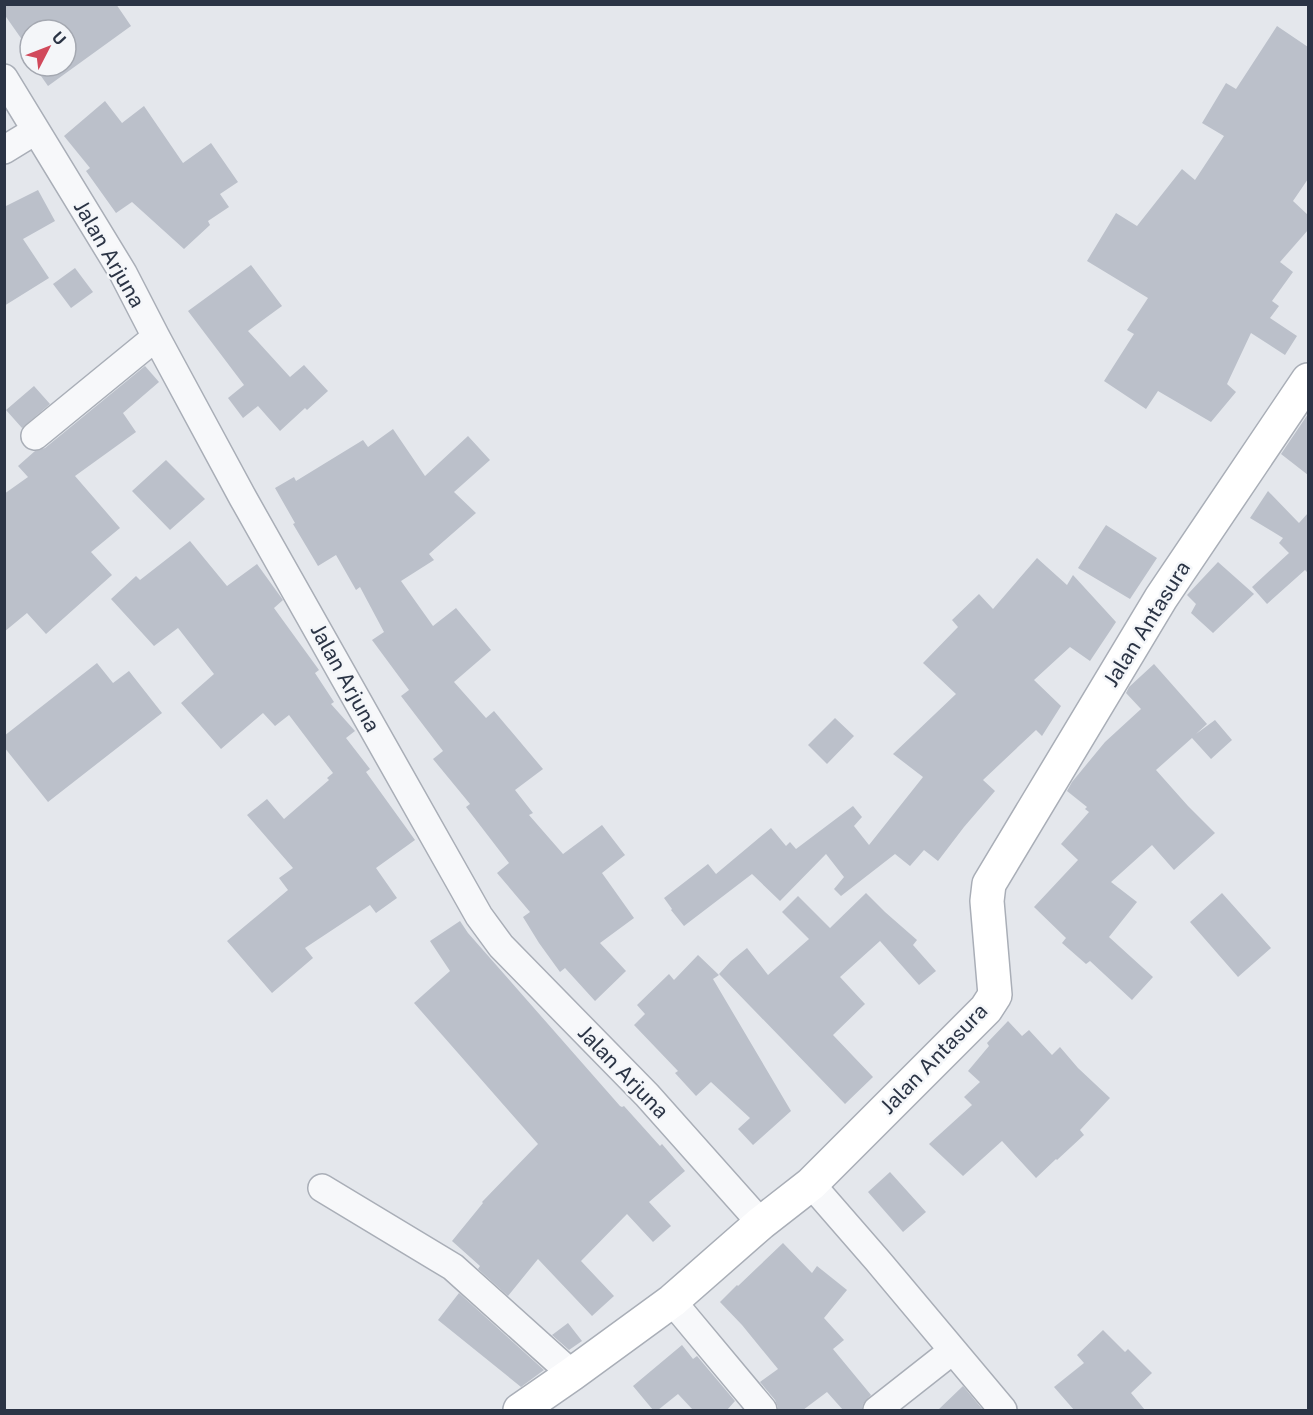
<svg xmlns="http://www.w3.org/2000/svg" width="1313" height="1415" font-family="'Public Sans',sans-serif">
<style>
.building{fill:#bbc0ca}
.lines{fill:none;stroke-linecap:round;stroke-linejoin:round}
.street-casing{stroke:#a9aeb7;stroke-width:30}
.secondary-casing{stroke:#a9aeb7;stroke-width:36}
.street{stroke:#f7f8fa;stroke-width:27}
.secondary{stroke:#fff;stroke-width:33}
.labels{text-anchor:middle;stroke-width:5;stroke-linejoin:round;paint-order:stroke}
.street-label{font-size:21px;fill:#2b3445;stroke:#f4f6f9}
</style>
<rect width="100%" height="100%" fill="#e4e7ec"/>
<path class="building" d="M 4,4 L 116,4 L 131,26 L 48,86 L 34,66 L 66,66 L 66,30 L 30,30 L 30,51 L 4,14 Z
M 1277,26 L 1308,47 L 1308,179 L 1293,201 L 1308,215 L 1308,230 L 1280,262 L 1293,272 L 1272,301 L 1279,306 L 1270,318 L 1297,336 L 1285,355 L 1251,333 L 1227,384 L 1236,392 L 1211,422 L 1158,391 L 1146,409 L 1104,381 L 1134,334 L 1127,330 L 1148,298 L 1087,261 L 1116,213 L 1137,226 L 1182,169 L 1195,180 L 1224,136 L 1202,123 L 1226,83 L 1236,89 Z
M 105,101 L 122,123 L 144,106 L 183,163 L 211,143 L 238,182 L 220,194 L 229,207 L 208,221 L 210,225 L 184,249 L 132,202 L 116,213 L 86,171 L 90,168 L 64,136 Z
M 38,190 L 55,221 L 23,239 L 49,278 L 4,306 L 4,207 Z
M 251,265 L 282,306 L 248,331 L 290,377 L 304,365 L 328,391 L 307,410 L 305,408 L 280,431 L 258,406 L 243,418 L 228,398 L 244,385 L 188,311 Z
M 75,268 L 93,292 L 71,308 L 53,284 Z
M 145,366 L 159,382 L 123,413 L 136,432 L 75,476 L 120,528 L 91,552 L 112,575 L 46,634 L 27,613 L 4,632 L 4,494 L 28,477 L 18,466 L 35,451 L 45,448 Z
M 34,386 L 50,404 L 22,428 L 6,410 Z
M 1308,414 L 1308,475 L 1281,454 Z
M 393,429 L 425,476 L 468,436 L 490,460 L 454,492 L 476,513 L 429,554 L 434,560 L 401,581 L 433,626 L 456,608 L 491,650 L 454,682 L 486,718 L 494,711 L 543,769 L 515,790 L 533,813 L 529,815 L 563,854 L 602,825 L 625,855 L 602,873 L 634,918 L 600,943 L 626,971 L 595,1001 L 565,968 L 560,972 L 539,943 L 523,917 L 530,912 L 497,873 L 509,863 L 466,807 L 470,804 L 433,759 L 443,751 L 401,696 L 409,690 L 372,640 L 384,632 L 360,587 L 356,590 L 336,555 L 318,566 L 293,524 L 295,523 L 275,488 L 294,477 L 296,481 L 363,440 L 368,447 Z
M 166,460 L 205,499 L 170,530 L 132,491 Z
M 1268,491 L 1299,523 L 1308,513 L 1308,573 L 1305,570 L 1267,604 L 1252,587 L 1289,553 L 1279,543 L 1283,538 L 1250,518 Z
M 1106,525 L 1157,558 L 1130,599 L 1078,568 Z
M 190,541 L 227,586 L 257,564 L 283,600 L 274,608 L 319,670 L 315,673 L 334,702 L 331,704 L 355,731 L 346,738 L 370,769 L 366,772 L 415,840 L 376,868 L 397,898 L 376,913 L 370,905 L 305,948 L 313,958 L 272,993 L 227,941 L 288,890 L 279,878 L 293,868 L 247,815 L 267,799 L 284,819 L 329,780 L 327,778 L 333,773 L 289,715 L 275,726 L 263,713 L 221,749 L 181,703 L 214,674 L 178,628 L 154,646 L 111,599 L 136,576 L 140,580 Z
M 1037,558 L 1067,585 L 1073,575 L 1116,622 L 1090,661 L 1070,647 L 1034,680 L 1061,706 L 1042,736 L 1036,730 L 983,780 L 995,791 L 964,827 L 938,861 L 924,850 L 910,866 L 895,854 L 841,896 L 834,889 L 844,877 L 826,854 L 780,901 L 752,874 L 684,926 L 671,910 L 672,909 L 664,898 L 708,864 L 716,874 L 771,828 L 786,846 L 790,842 L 796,849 L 853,806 L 862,817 L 854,826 L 869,845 L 923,777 L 893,754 L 956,694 L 923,663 L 958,627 L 952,620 L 979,594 L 993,609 Z
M 1218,562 L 1254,594 L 1213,633 L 1191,613 L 1196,604 L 1187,595 Z
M 97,663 L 113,683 L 129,671 L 162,713 L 48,802 L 4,747 L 4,736 Z
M 1154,664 L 1207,724 L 1196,734 L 1215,720 L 1232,740 L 1211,759 L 1192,738 L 1156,770 L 1188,806 L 1215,833 L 1174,870 L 1152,845 L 1111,882 L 1137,902 L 1109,937 L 1153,977 L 1132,1000 L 1090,961 L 1086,964 L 1062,943 L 1066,938 L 1034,907 L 1078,860 L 1061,844 L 1089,812 L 1085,809 L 1087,807 L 1067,791 L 1072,782 L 1105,742 L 1141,709 L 1126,693 L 1129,687 Z
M 835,718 L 854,736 L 827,764 L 808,745 Z
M 866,893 L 885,912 L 917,940 L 913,945 L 936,971 L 919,985 L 880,941 L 840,977 L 865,1004 L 833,1035 L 873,1077 L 845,1104 L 719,974 L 731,961 L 747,948 L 768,975 L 809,939 L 782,912 L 798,896 L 830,928 Z
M 1222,893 L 1271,948 L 1238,977 L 1190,922 Z
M 460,921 L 468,933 L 620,1106 L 622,1107 L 624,1106 L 660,1146 L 662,1144 L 685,1171 L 649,1202 L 671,1226 L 653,1242 L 627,1214 L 581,1261 L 614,1296 L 592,1316 L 538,1259 L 508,1296 L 478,1269 L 480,1266 L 452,1241 L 483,1203 L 482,1202 L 538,1144 L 414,1003 L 450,971 L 430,941 Z
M 698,955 L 719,975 L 713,979 L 791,1111 L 753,1145 L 738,1129 L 750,1118 L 711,1082 L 696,1096 L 675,1073 L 678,1071 L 634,1025 L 645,1014 L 637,1005 L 669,974 L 674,980 Z
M 1008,1021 L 1022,1036 L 1029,1030 L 1052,1055 L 1060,1047 L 1078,1068 L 1110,1098 L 1080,1130 L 1084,1135 L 1057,1160 L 1056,1159 L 1036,1178 L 1002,1141 L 963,1176 L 929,1144 L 972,1105 L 964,1097 L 980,1082 L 968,1071 L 989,1046 L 987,1043 Z
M 890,1172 L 926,1212 L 903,1232 L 868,1192 Z
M 783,1243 L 812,1273 L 817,1266 L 847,1290 L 824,1318 L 844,1340 L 833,1349 L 871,1395 L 863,1404 L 862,1410 L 843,1410 L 827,1392 L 803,1410 L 778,1410 L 778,1407 L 775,1400 L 760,1382 L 778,1369 L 742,1325 L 720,1302 L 737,1285 L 738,1286 Z
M 459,1293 L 544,1370 L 521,1387 L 438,1320 Z
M 568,1323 L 582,1341 L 569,1350 L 552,1335 Z
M 1103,1330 L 1125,1352 L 1128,1349 L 1152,1373 L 1131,1393 L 1145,1410 L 1074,1410 L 1054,1387 L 1084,1363 L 1077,1355 Z
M 682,1345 L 693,1359 L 697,1356 L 735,1401 L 727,1410 L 693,1410 L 678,1394 L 658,1410 L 653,1410 L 633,1386 Z
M 963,1386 L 983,1410 L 938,1410 Z"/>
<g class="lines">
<g class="street-casing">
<path id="street" d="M 4,78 L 123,273 L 156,337 L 243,498 L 479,916 L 501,946 L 647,1095 L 761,1223
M 4,150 L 35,131
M 35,436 L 156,337
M 811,1184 L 878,1261 L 1003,1410
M 322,1188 L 453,1267 L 572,1374
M 672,1301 L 763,1410
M 877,1410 L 952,1351"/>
</g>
<g class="secondary-casing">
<path id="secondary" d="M 520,1410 L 572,1374 L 672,1301 L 761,1223 L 811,1184 L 986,1009 L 995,995 L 987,901 L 989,884 L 1161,598 L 1308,380"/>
</g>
<use href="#street" class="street"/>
<use href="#secondary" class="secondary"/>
</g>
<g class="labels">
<g class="street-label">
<text transform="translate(109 254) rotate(60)" y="7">Jalan Arjuna</text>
<text transform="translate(1147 624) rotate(-58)" y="7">Jalan Antasura</text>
<text transform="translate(345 678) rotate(61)" y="7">Jalan Arjuna</text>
<text transform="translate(934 1059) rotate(-46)" y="7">Jalan Antasura</text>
<text transform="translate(623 1072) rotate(46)" y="7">Jalan Arjuna</text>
</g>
</g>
<rect width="1313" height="1415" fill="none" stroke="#2b3445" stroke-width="12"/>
<g transform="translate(48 48) rotate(48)"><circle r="28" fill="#f4f6f9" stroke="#a4a8b1" stroke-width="1.5"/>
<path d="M0-4.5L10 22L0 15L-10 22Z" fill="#d1495b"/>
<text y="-9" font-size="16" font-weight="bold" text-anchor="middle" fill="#2b3445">U</text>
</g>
</svg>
